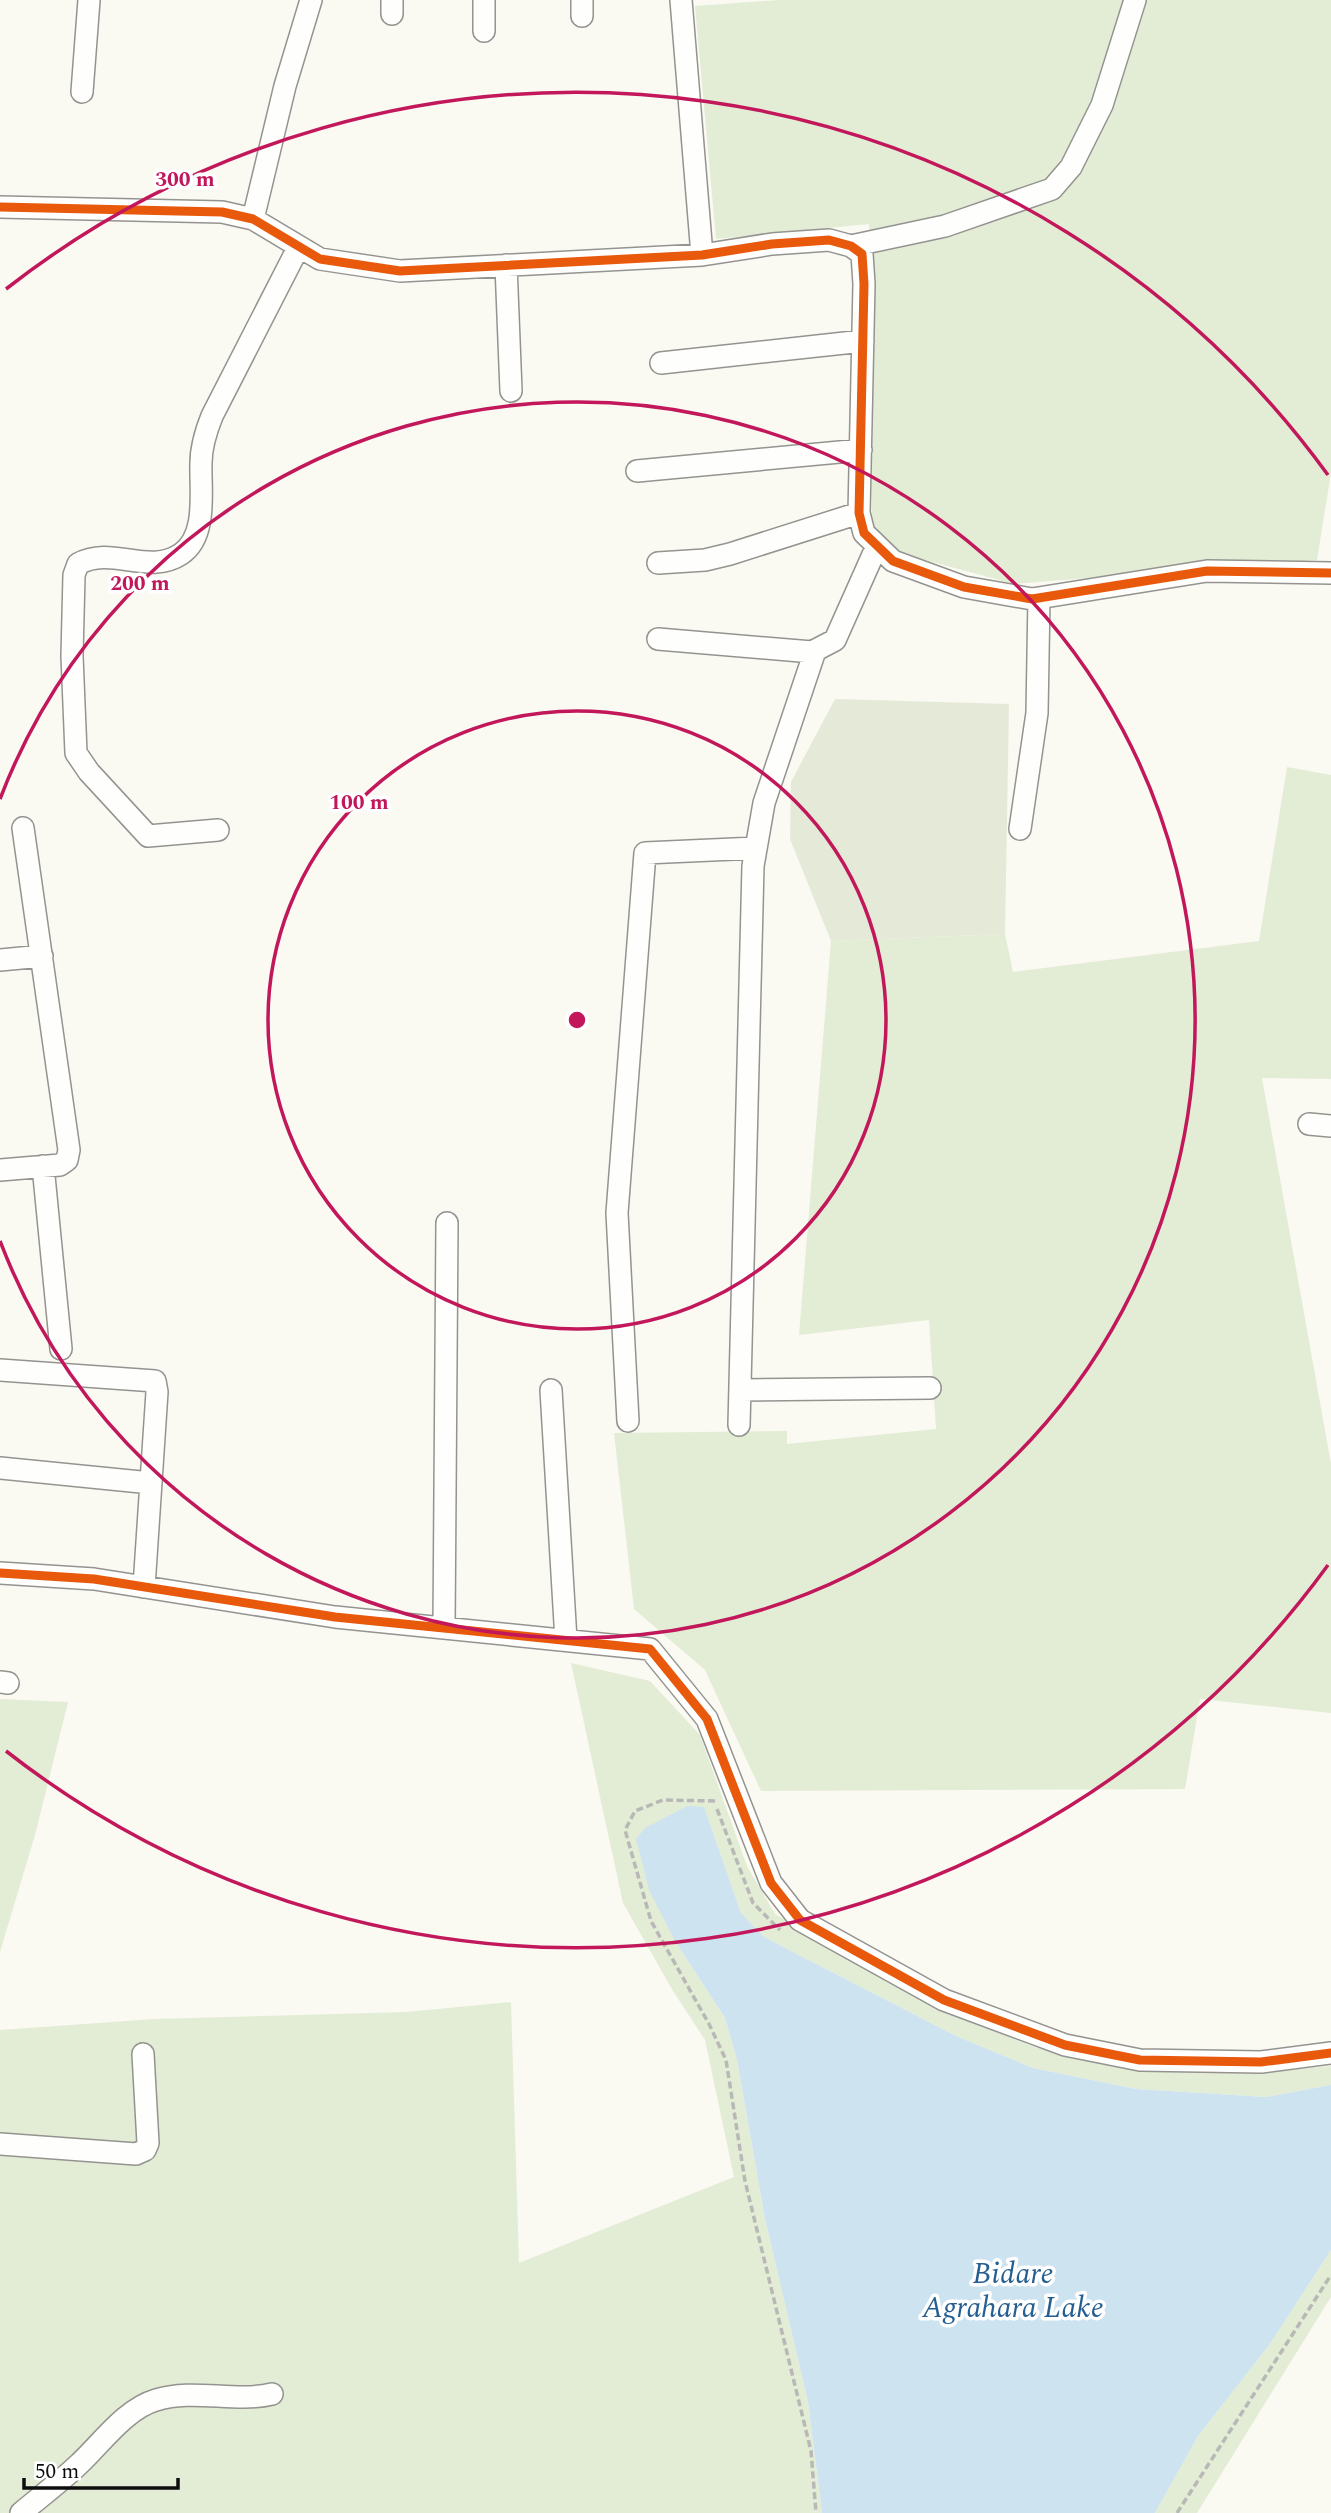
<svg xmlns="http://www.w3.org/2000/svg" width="1331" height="2513" font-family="Spectral,serif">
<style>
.green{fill:#e3edd5}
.cemetery{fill:#e5ead8}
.water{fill:#cde3f0}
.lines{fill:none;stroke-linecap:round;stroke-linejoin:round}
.minor-casing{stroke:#949390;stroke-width:24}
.path{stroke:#b8b8b6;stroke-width:3.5;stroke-dasharray:7 3.5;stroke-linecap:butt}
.minor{stroke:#fefefd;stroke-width:21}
.cycleway-casing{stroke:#fff;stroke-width:13}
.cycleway{stroke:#e8590c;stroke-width:9}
.ring{fill:none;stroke:#c2185b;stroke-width:3.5}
.labels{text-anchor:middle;stroke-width:7;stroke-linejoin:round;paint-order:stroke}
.water-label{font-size:30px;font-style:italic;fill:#255e90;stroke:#fff}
.centre{fill:#c2185b;stroke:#fff;stroke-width:3.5}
.ring-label{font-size:21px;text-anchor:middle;font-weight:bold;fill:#c2185b;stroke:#fff;stroke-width:7;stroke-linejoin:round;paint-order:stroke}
</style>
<rect width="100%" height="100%" fill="#faf9f2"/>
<path class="green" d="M 779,0 L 1331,0 L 1331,473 L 1317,560 L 1014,584 L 899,553 L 872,529 L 869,224 L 716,239 L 695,6 Z
M 1287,767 L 1331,775 L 1331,1079 L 1262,1078 L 1331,1464 L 1331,1713 L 1200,1699 L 1185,1789 L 761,1791 L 705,1670 L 634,1609 L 614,1433 L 787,1431 L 787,1444 L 936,1429 L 929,1320 L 799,1335 L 831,941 L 1005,934 L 1013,972 L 1259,941 Z
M 571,1663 L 650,1681 L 700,1735 L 747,1866 L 775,1914 L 949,2011 L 1034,2047 L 1139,2069 L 1261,2073 L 1331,2066 L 1331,2085 L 1266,2097 L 1136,2089 L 1033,2068 L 956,2036 L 764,1937 L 741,1913 L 704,1808 L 675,1941 L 725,2018 L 737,2060 L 765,2219 L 808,2402 L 822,2513 L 0,2513 L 0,2030 L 155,2019 L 407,2012 L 511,2002 L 519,2263 L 734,2177 L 705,2040 L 673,1991 L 623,1903 Z
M 0,1699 L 68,1702 L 35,1835 L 0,1952 Z
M 1331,2250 L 1331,2297 L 1197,2513 L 1155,2513 L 1198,2436 L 1270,2344 Z"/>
<path class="cemetery" d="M 835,699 L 1009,704 L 1005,934 L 831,941 L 790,839 L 791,782 Z"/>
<path class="water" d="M 687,1806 L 704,1807 L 741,1913 L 764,1937 L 956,2036 L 1033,2068 L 1136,2089 L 1266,2097 L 1331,2085 L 1331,2250 L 1270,2344 L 1198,2436 L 1155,2513 L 822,2513 L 808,2402 L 765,2219 L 737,2060 L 725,2018 L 675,1941 L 649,1890 L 636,1839 L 645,1828 Z"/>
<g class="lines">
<g class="minor-casing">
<path id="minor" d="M 392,0 L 392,14
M 484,0 L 484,31
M 582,0 L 582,16
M 681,0 L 702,255
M 82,92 L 89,0
M 0,207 L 222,212 L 253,219 L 320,259 L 400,271 L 702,255 L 772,244 L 829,240 L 851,246 L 862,254 L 864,284 L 859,513 L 864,533 L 893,561 L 964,587 L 1032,599 L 1207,571 L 1331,573
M 253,219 L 285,86 L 311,0
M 851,246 L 945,226 L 1052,189 L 1071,167 L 1102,105 L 1135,0
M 506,265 L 511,391
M 661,363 L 863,341
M 637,471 L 861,450
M 658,563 L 705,560 L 730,554 L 859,513
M 658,639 L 812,652 L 835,640 L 876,548
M 1020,829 L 1037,713 L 1039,598
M 218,830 L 148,836 L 89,772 L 76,753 L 72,656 L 74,575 L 78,564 C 112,545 148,576 181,554 C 208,536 200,490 201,463 C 201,446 206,431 212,416 L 298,248
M 0,960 L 42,956
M 1309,1124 L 1331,1126
M 43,1166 L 61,1349
M 0,1170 L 60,1165 L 67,1160 L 69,1150 L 23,828
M 0,1370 L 155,1381 L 157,1392 L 144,1587
M 551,1390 L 566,1640
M 740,1390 L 930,1388
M 628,1421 L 617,1213 L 645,853 L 756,848
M 739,1425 L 753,866 L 764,803 L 815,651
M 0,1468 L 151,1483
M 0,1573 L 94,1579 L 335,1617 L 650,1649 L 707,1719 L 771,1883 L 800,1920 L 944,2000 L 1065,2045 L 1140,2060 L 1261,2062 L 1331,2053
M 444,1628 L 447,1223
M 0,1682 L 8,1683
M 0,2144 L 136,2154 L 145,2150 L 148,2143 L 143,2054
M 21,2513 C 40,2497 60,2482 78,2465 C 101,2444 125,2409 156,2400 C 194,2388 234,2403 272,2394"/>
</g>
<path class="path" d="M 715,1801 L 663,1800 L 635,1811 L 625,1830 L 651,1921 L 709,2024 L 726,2060 L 745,2181 L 811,2451 L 816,2513
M 717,1809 L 753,1903 L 780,1930
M 1177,2513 L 1331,2275"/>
<use href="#minor" class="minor"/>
<g class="cycleway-casing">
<path id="cycleway" d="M 0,207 L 222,212 L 253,219 L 320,259 L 400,271 L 702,255 L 772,244 L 829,240 L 851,246 L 862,254 L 864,284 L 859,513 L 864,533 L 893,561 L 964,587 L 1032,599 L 1207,571 L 1331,573
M 0,1573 L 94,1579 L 335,1617 L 650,1649 L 707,1719 L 771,1883 L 800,1920 L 944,2000 L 1065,2045 L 1140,2060 L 1261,2062 L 1331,2053"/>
</g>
<use href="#cycleway" class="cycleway"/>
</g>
<g class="ring">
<circle cx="577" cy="1020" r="309"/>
<path d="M0 799A618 618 0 1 1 0 1241"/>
<path d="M1328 1565A928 928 0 0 1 6 1751M6 289A928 928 0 0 1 1328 475"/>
</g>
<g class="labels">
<g class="water-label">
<text x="1013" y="2283">Bidare<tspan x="1013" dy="34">Agrahara Lake</tspan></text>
</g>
</g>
<circle cx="577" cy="1020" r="10" class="centre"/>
<g class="ring-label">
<text x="185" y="186">300 m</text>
<text x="140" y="590">200 m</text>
<text x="359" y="809">100 m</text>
</g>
<path d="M24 2478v10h154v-10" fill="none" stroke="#0d0d0d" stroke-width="3.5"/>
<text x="35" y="2478" font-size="21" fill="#0d0d0d" stroke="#ffffff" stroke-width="5" paint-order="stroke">50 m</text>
</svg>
